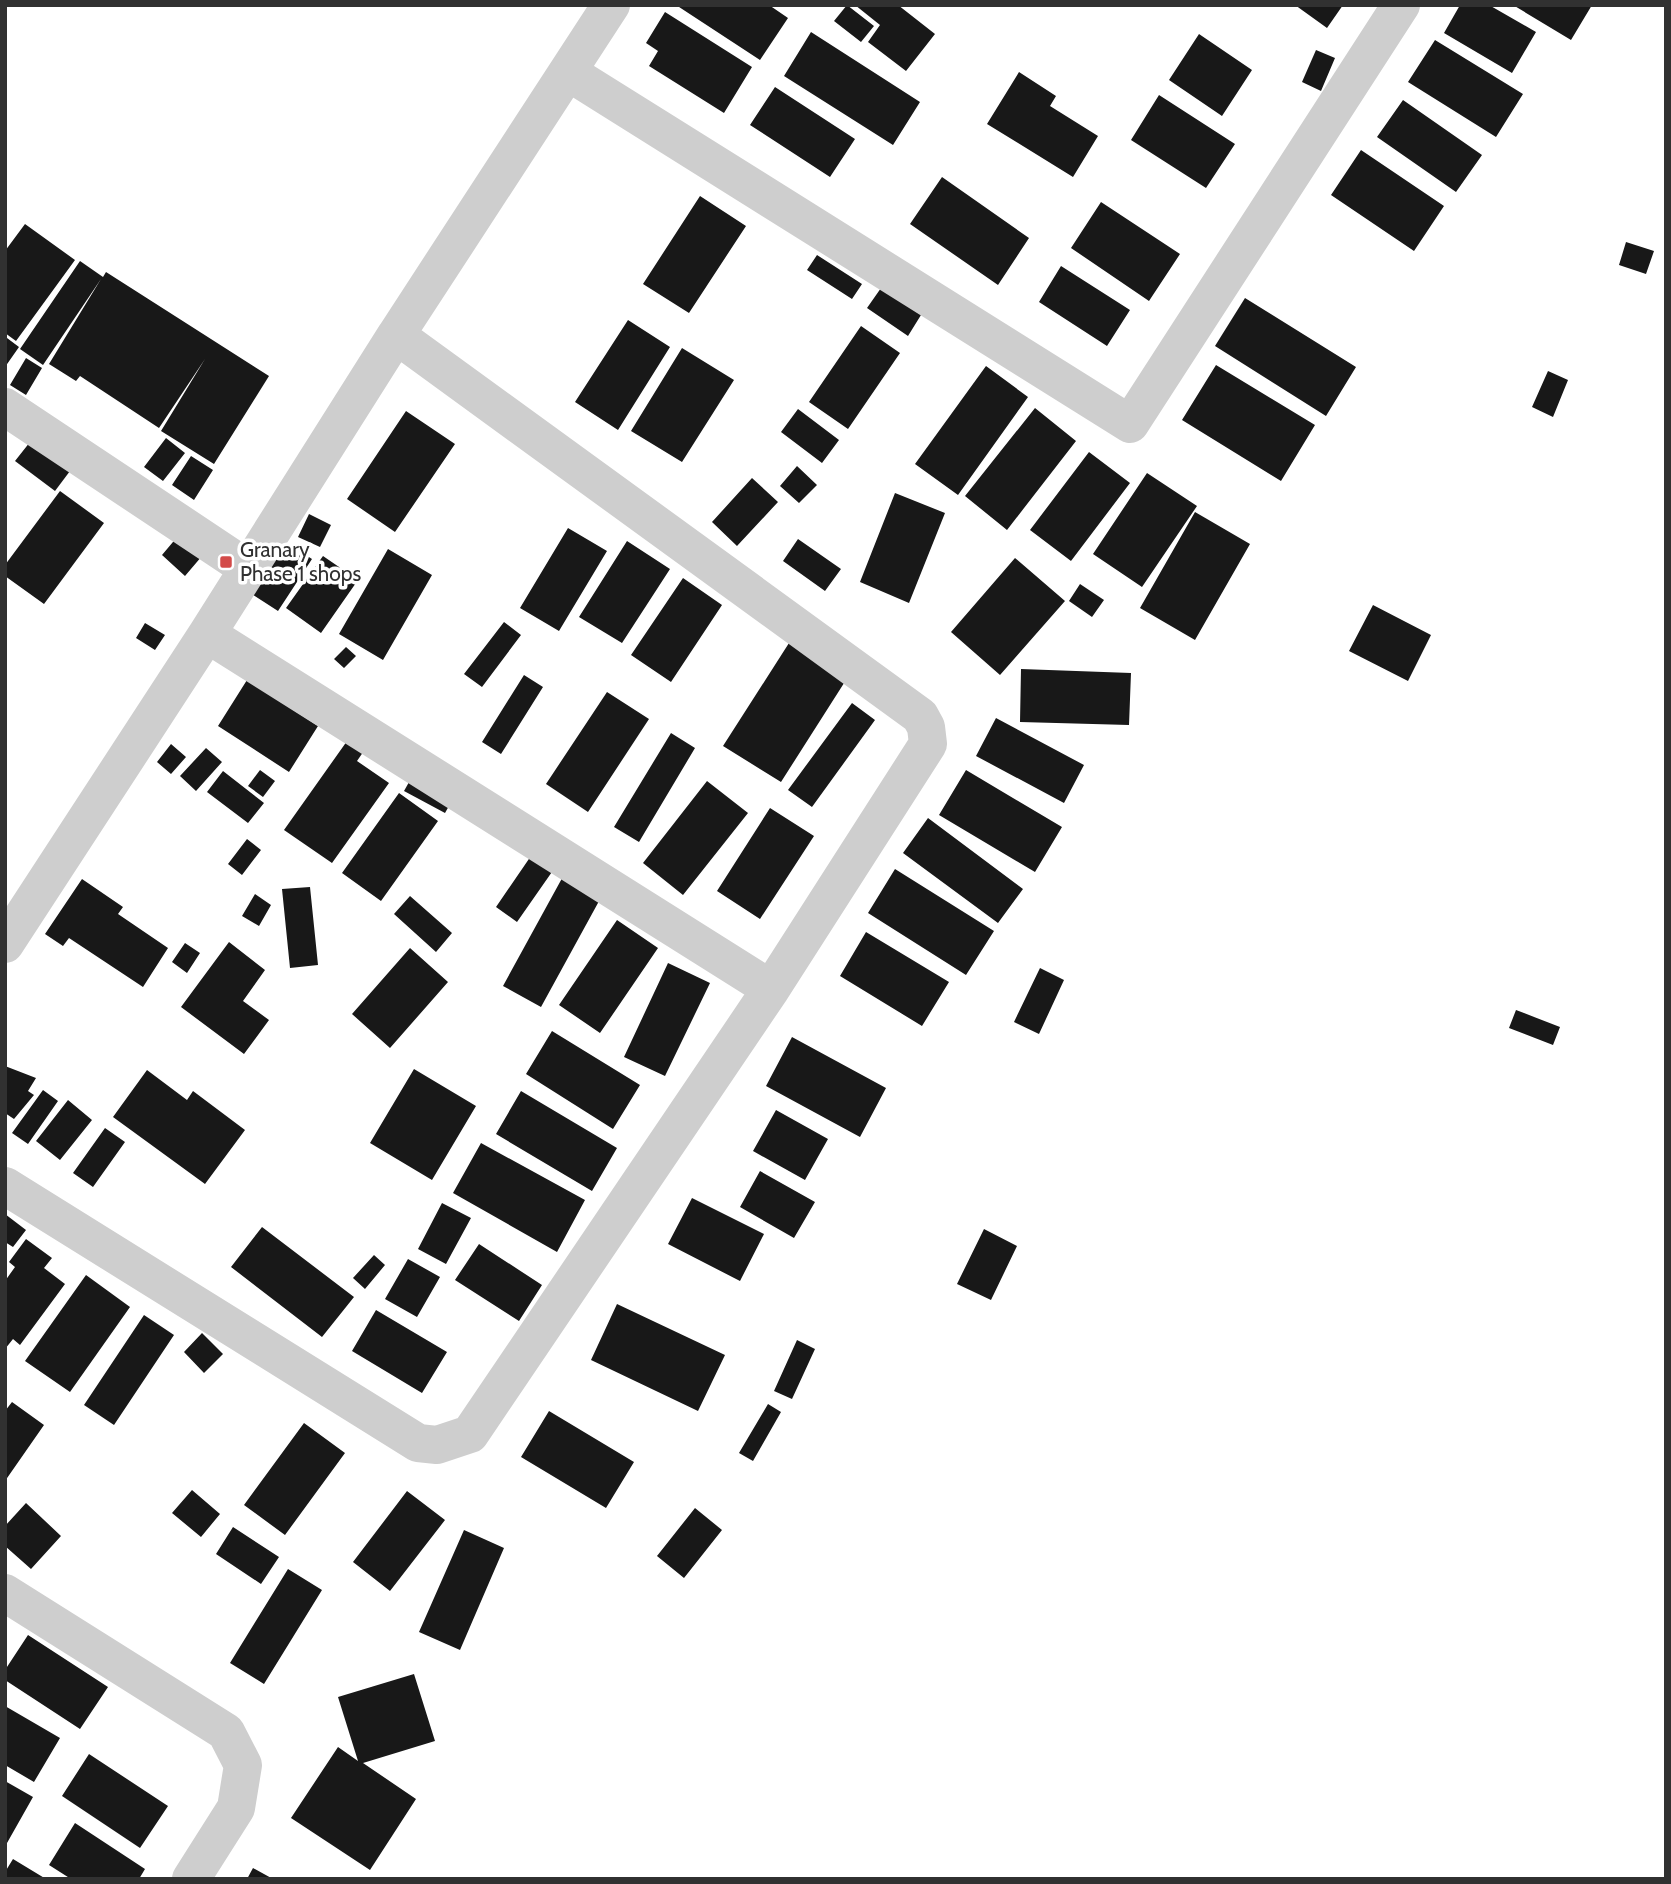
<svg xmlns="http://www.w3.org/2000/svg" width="1671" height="1884" viewBox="0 0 1671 1884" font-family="Cabin,sans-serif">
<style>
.building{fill:#181818}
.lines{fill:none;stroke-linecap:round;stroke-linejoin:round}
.minor{stroke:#cecece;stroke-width:38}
.poi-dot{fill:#d34b49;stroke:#fff;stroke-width:2.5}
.labels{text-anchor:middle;stroke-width:7;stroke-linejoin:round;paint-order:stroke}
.poi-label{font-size:21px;fill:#313131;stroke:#fff;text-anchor:start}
</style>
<rect width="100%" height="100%" fill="#fff"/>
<path class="building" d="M 676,5 L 769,5 L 788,18 L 760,60 Z
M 847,5 L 874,26 L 861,42 L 834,21 Z
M 855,5 L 898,5 L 935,34 L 906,71 L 868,42 L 880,25 Z
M 1295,5 L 1343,5 L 1327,28 Z
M 1460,5 L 1489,5 L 1536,32 L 1512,73 L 1444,33 Z
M 1513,5 L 1592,5 L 1571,40 Z
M 665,12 L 752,67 L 724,113 L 649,66 L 658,51 L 646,43 Z
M 811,32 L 920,102 L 893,145 L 784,76 Z
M 1199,34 L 1252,70 L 1222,116 L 1169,80 Z
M 1435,40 L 1523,94 L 1496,137 L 1408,82 Z
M 1316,50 L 1335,58 L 1321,91 L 1302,82 Z
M 1019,72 L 1056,96 L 1050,106 L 1098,136 L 1073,177 L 987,124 Z
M 775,87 L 855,139 L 830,177 L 750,125 Z
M 1159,95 L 1235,144 L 1206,188 L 1131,140 Z
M 1403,100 L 1482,155 L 1456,192 L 1377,137 Z
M 1361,150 L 1444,206 L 1414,251 L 1331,195 Z
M 942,177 L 1029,238 L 998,285 L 910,224 Z
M 700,196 L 746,226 L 689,313 L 643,284 Z
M 1101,202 L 1180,254 L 1149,301 L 1071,248 Z
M 25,224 L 75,260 L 16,341 L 5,333 L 5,251 Z
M 1626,242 L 1654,251 L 1646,274 L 1619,265 Z
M 817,255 L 862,284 L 852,299 L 807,270 Z
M 80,261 L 103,277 L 106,272 L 269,376 L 214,464 L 161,431 L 205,359 L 159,428 L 80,376 L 76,381 L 49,364 L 101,279 L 43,365 L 20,349 Z
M 1061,266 L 1130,310 L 1107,346 L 1039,302 Z
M 881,288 L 921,315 L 908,336 L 867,308 Z
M 1245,298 L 1356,367 L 1326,416 L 1215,346 Z
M 628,320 L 670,347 L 618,430 L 575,402 Z
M 861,326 L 900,353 L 848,429 L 809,402 Z
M 7,338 L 19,347 L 5,367 L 5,341 Z
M 682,348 L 734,380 L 682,462 L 631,431 Z
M 26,358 L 42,368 L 26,395 L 10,385 Z
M 1216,365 L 1315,425 L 1281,481 L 1182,420 Z
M 986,366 L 1028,397 L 958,495 L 915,464 Z
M 1548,371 L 1568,380 L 1553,417 L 1532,407 Z
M 1035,408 L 1076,441 L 1007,530 L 965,496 Z
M 798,409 L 839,440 L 822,463 L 781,432 Z
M 406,411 L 455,444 L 395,532 L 347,499 Z
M 166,438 L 185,453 L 163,481 L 144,467 Z
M 30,442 L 70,471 L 55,491 L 15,461 Z
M 1089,452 L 1130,483 L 1071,561 L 1030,530 Z
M 191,456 L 213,470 L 194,500 L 172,485 Z
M 797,466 L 817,485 L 799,503 L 780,486 Z
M 1147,473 L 1197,506 L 1142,587 L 1093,554 Z
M 752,478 L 778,502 L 737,546 L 712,522 Z
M 60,491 L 104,523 L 44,604 L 5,576 L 5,565 Z
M 895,493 L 945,513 L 909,603 L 860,582 Z
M 1195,512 L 1250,544 L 1195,640 L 1140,608 Z
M 309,514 L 331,525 L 320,547 L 298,537 Z
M 568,528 L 607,551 L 559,631 L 520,608 Z
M 178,536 L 202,556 L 185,576 L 162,555 Z
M 281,539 L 312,559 L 278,611 L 247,591 Z
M 798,539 L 841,569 L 825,591 L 783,561 Z
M 627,541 L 670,569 L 622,643 L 579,617 Z
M 388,549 L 432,575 L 383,660 L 339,634 Z
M 323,556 L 358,580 L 321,633 L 286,608 Z
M 1015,558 L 1065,601 L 1000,675 L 951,632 Z
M 683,578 L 722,605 L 671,682 L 631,655 Z
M 1080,584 L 1104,600 L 1092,617 L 1069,601 Z
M 1373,605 L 1431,635 L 1408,681 L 1349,651 Z
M 504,622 L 521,635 L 482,687 L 464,674 Z
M 145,623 L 165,635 L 155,650 L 136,638 Z
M 789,643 L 846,680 L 781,782 L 723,746 Z
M 346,647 L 356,656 L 344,668 L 334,659 Z
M 1021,669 L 1131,673 L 1129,725 L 1020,722 Z
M 524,675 L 543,687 L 501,754 L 482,742 Z
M 247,680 L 318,726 L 289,772 L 218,726 Z
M 607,692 L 649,719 L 588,812 L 546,784 Z
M 852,703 L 875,720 L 812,807 L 788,790 Z
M 996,718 L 1084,765 L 1064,803 L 976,756 Z
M 671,733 L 695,748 L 639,842 L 614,827 Z
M 352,734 L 368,745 L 357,761 L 389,783 L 332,863 L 284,830 Z
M 171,744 L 186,757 L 171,774 L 157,762 Z
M 206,748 L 222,762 L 196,791 L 180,776 Z
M 260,770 L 275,781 L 263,797 L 248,786 Z
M 966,770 L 1062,827 L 1035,872 L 939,815 Z
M 223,771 L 264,803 L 248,823 L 207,792 Z
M 413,775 L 454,797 L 445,813 L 404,791 Z
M 707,781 L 748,813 L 683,895 L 643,863 Z
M 399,793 L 438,821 L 381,901 L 342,873 Z
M 770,808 L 814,836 L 760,919 L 717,891 Z
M 928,818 L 1023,889 L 998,923 L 903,853 Z
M 247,839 L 261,850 L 242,875 L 228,864 Z
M 533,853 L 554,869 L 517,922 L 496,907 Z
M 895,869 L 994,931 L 966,975 L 868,913 Z
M 566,871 L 604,892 L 541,1007 L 503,986 Z
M 82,879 L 123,907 L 118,914 L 168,948 L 143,987 L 69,938 L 63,946 L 45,934 Z
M 310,887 L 318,965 L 290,968 L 282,889 Z
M 255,894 L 271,905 L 259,926 L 242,916 Z
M 410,896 L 452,933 L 436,952 L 394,914 Z
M 617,920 L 658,948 L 600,1033 L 559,1005 Z
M 866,932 L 949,982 L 922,1026 L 840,976 Z
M 229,942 L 265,970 L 243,1001 L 269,1020 L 244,1054 L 181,1007 Z
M 185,943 L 200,953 L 187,973 L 172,962 Z
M 410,948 L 448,982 L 390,1048 L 352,1014 Z
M 668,963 L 710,983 L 665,1076 L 624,1057 Z
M 1040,968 L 1064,980 L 1039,1034 L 1014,1022 Z
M 1516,1010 L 1560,1027 L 1553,1045 L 1509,1028 Z
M 552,1031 L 640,1085 L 613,1129 L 526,1074 Z
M 792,1037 L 886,1088 L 860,1137 L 766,1086 Z
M 5,1066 L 36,1078 L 28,1091 L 34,1095 L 14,1119 L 5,1113 Z
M 414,1069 L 476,1106 L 432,1180 L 370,1143 Z
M 147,1070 L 187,1100 L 193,1091 L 245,1130 L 205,1184 L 113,1117 Z
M 43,1090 L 58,1101 L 28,1144 L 12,1133 Z
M 521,1091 L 617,1148 L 592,1191 L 496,1134 Z
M 68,1100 L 92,1120 L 60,1160 L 36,1141 Z
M 776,1110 L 828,1139 L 805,1180 L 753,1151 Z
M 105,1128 L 125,1142 L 93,1187 L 73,1173 Z
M 481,1143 L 585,1200 L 557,1252 L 453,1193 Z
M 760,1171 L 815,1202 L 794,1238 L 740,1207 Z
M 692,1198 L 764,1234 L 740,1281 L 668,1244 Z
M 442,1203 L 471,1218 L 446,1264 L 418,1249 Z
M 5,1214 L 26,1230 L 13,1247 L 5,1242 Z
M 262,1227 L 354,1297 L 322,1337 L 231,1267 Z
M 984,1229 L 1017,1246 L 991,1300 L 957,1284 Z
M 26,1239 L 52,1258 L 44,1268 L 65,1284 L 20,1345 L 13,1339 L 5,1349 L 5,1281 L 15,1267 L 9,1262 Z
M 479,1244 L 542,1285 L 519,1321 L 455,1280 Z
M 374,1255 L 385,1265 L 365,1289 L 353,1278 Z
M 408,1259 L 440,1277 L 417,1317 L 385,1299 Z
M 86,1275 L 130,1307 L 70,1392 L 25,1361 Z
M 617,1304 L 725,1355 L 698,1411 L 591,1360 Z
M 376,1310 L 447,1352 L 422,1393 L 352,1351 Z
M 144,1315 L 174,1335 L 114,1425 L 84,1405 Z
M 202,1333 L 223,1354 L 204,1373 L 184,1352 Z
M 797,1340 L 815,1349 L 792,1399 L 774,1391 Z
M 12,1402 L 44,1425 L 5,1481 L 5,1411 Z
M 768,1404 L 781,1412 L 753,1461 L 739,1453 Z
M 549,1411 L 634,1462 L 606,1508 L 521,1457 Z
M 304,1423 L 345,1453 L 285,1535 L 244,1505 Z
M 192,1490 L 220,1514 L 201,1537 L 172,1513 Z
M 407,1491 L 445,1520 L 390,1591 L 353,1562 Z
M 26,1503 L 61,1536 L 31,1569 L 5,1546 L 5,1526 Z
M 695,1508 L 722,1530 L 684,1578 L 657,1556 Z
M 233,1527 L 279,1557 L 261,1584 L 216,1554 Z
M 464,1530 L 504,1548 L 460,1650 L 419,1632 Z
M 288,1569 L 322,1590 L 264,1684 L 230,1663 Z
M 28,1635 L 108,1687 L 80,1729 L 5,1680 L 5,1670 Z
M 414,1674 L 435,1741 L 363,1763 L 416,1799 L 370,1870 L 291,1818 L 338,1747 L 358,1761 L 338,1697 Z
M 5,1706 L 60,1738 L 34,1782 L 5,1765 Z
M 89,1754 L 168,1806 L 140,1848 L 62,1796 Z
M 5,1781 L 33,1797 L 7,1843 L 5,1842 Z
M 75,1823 L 145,1869 L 139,1879 L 71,1879 L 49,1865 Z
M 13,1859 L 46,1879 L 5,1879 L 5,1872 Z
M 253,1868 L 273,1879 L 247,1879 Z"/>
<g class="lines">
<path class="minor" d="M 568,72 L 1130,424 L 1401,5
M 396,335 L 611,5
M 5,407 L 247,568
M 207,634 L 771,989
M 5,944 L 207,634 L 396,335 L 920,716 L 926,727 L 928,744 L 771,989 L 470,1434 L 437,1445 L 418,1443 L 5,1186
M 5,1593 L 226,1732 L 243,1765 L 236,1808 L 191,1879"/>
</g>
<rect class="poi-dot" x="219" y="555" width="14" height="14" rx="3.5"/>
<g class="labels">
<g class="poi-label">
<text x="240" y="557">Granary<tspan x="240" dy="24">Phase 1 shops</tspan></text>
</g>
</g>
<rect width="1671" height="1884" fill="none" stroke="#313131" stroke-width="14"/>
</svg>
